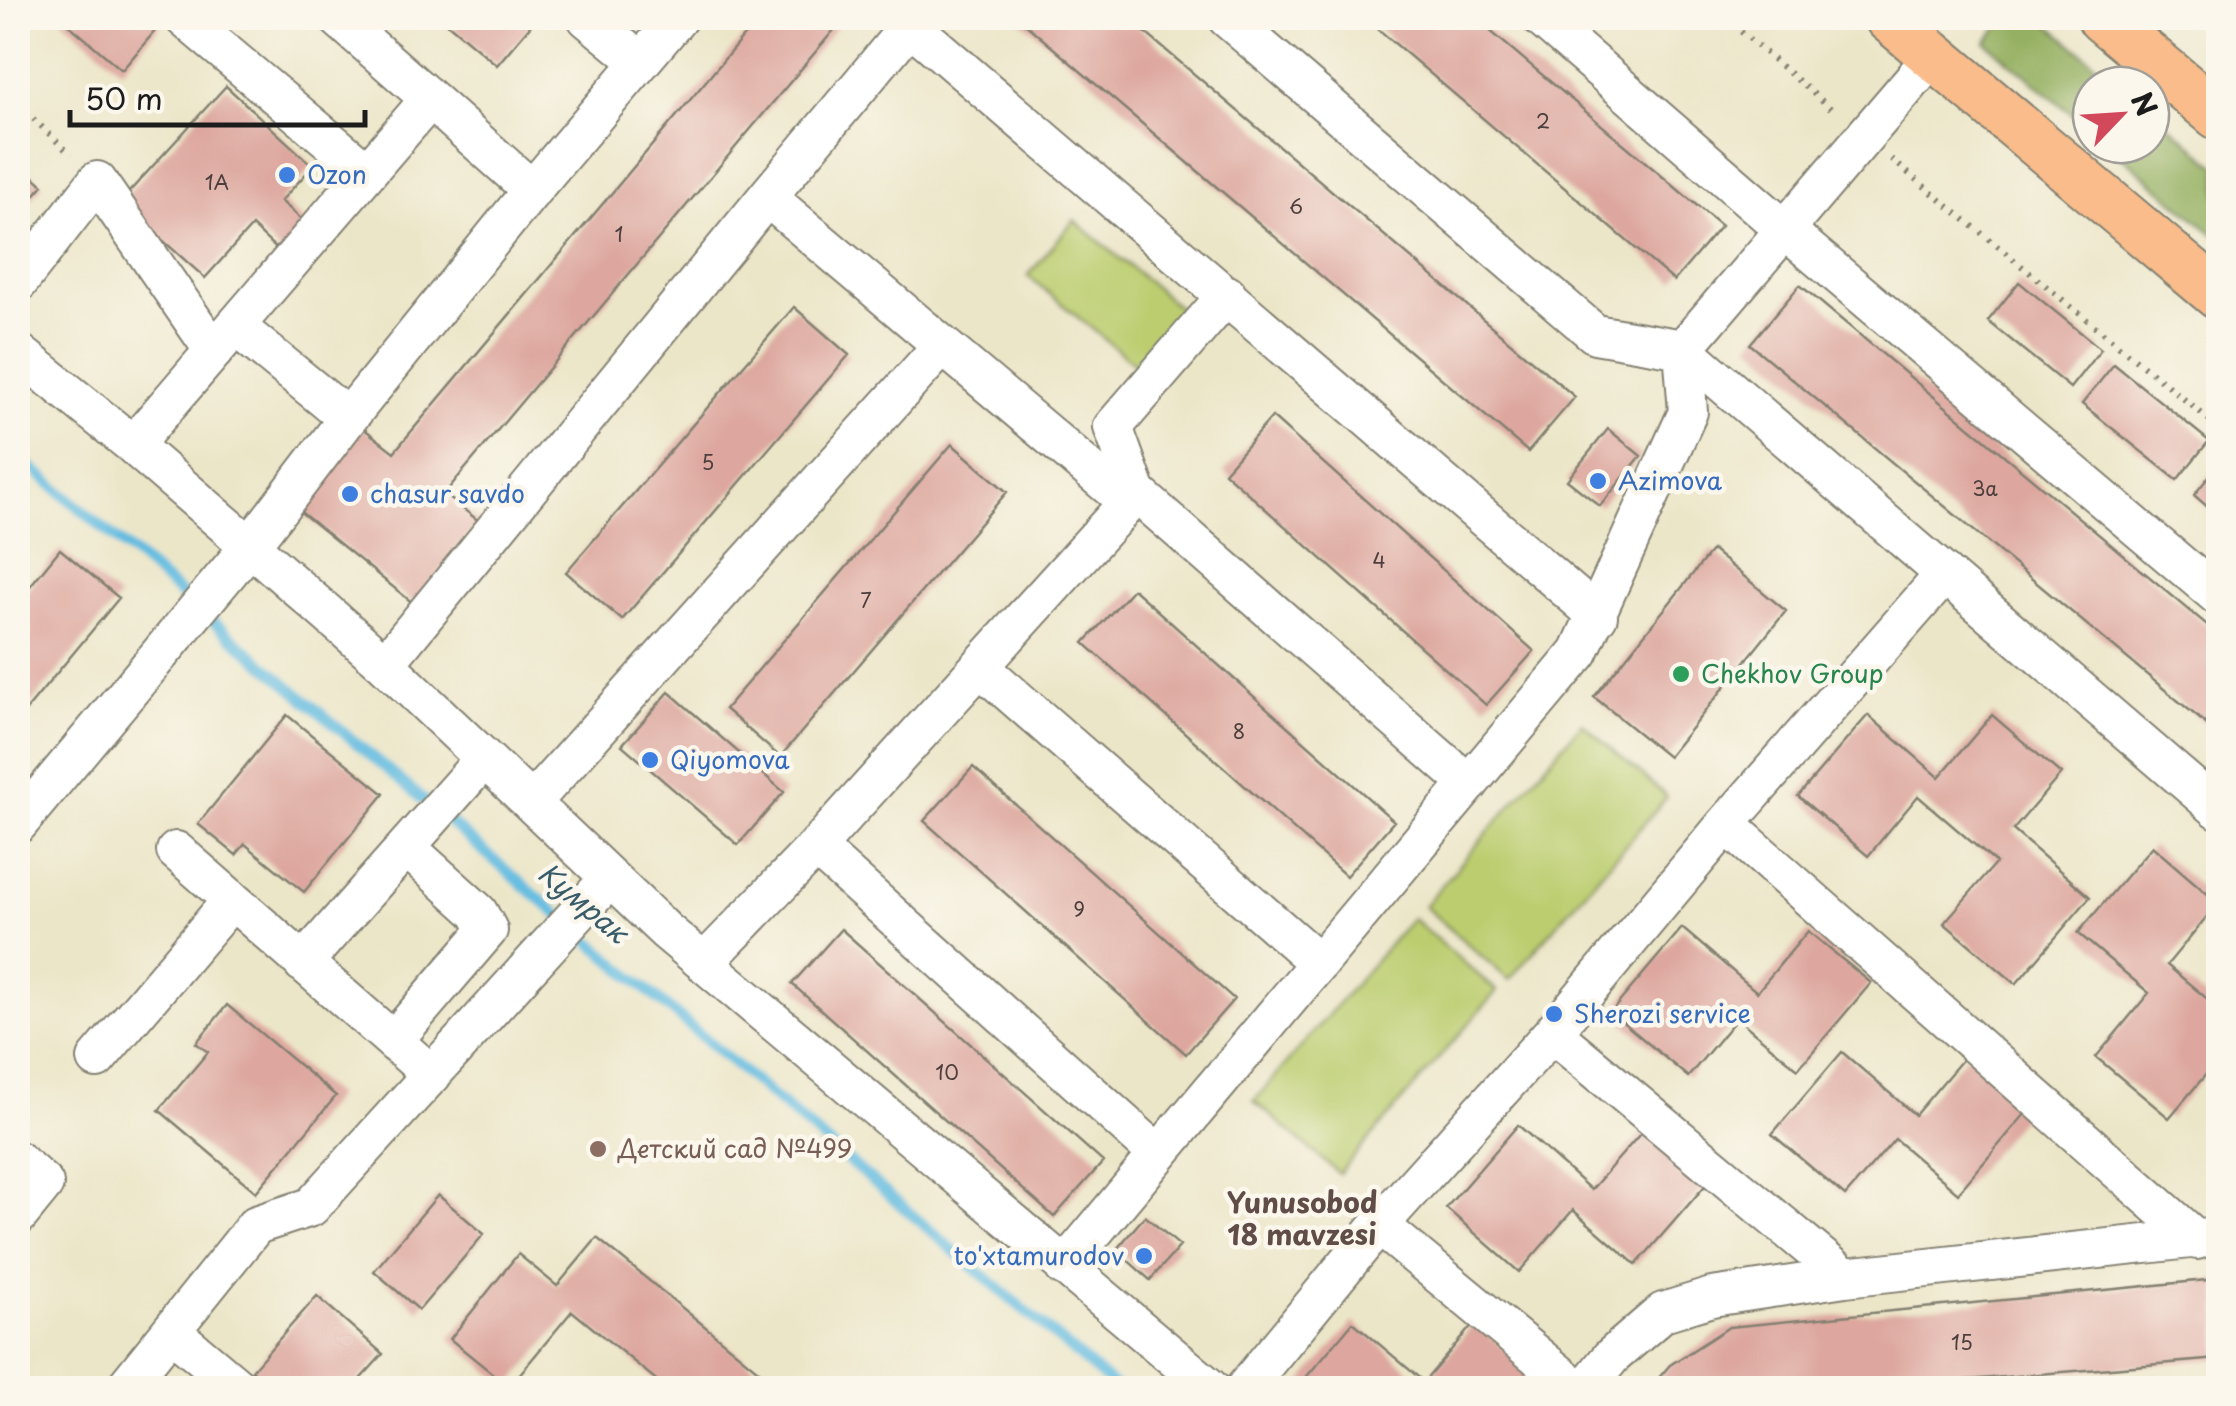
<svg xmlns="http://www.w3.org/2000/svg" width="2236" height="1406" viewBox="0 0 2236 1406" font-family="'Playpen Sans',sans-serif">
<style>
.green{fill:#bccd70;stroke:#6c7446;stroke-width:2.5}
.forest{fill:#95b062;stroke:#58663f;stroke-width:2.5}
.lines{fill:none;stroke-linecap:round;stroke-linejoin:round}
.stream{stroke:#63bce0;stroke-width:11}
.building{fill:#dda79f}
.minor-casing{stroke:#848172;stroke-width:42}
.major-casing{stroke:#848172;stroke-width:52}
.path{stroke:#848172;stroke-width:6;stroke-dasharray:2.5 8;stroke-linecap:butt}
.minor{stroke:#fff;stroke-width:38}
.major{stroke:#f9bc8a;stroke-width:48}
.shop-dot{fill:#3f7fe0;stroke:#fbf7ec;stroke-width:4}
.leisure-dot{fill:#2e9e5b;stroke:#fbf7ec;stroke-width:4}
.education-dot{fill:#8d6e63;stroke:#fbf7ec;stroke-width:4}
.labels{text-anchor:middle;stroke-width:9;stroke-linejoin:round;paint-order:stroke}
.number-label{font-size:20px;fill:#4c3f3d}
.shop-label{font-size:25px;fill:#366cbe;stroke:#fbf7ec;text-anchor:start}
.leisure-label{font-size:25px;fill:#27864d;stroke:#fbf7ec;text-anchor:start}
.education-label{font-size:25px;fill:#785e54;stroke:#fbf7ec;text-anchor:start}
.water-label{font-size:28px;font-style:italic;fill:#385c6a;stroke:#fbf7ec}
.neighbourhood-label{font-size:28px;font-weight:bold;fill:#604d4a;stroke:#fbf7ec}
</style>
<rect width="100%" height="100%" fill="#fbf7ec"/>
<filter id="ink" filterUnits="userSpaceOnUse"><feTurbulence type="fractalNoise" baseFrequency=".01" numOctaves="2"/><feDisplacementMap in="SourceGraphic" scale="20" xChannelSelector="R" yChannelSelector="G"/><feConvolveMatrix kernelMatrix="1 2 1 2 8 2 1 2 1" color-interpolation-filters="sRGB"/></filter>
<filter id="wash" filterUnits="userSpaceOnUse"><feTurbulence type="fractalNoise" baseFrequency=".0048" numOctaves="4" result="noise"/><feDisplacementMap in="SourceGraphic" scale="40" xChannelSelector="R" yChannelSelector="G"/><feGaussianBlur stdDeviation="2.25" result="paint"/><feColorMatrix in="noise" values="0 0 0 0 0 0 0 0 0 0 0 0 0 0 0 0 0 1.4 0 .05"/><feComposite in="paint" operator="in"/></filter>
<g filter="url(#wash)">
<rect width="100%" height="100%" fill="#ece6c9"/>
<path class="green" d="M 1074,220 L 1182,310 L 1136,365 L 1028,276 Z
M 1582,723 L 1667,797 L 1509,980 L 1424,906 Z
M 1412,918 L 1497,991 L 1339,1174 L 1254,1101 Z"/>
<path class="forest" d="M 2006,18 L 2041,18 L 2121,85 L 2091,85 L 2091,130 L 1986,42 Z
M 2151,110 L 2218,167 L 2218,238 L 2108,145 L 2151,145 Z"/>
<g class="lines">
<path class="stream" d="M 18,456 L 1116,1388"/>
</g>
<g id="blocks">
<path class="building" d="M 61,18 L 166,18 L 122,70 Z
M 441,18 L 537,18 L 497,65 Z
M 759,18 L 844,18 L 444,494 L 480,522 L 414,604 L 297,509 L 363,428 L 394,452 Z
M 1018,18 L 1128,18 L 1575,397 L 1528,452 Z
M 1365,18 L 1475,18 L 1721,226 L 1674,281 Z
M 226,86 L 313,166 L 281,201 L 309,226 L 283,255 L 252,226 L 205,278 L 120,202 Z
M 18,163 L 43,185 L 18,214 Z
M 2019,282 L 2101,349 L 2070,388 L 1988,321 Z
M 1800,285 L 2218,634 L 2218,734 L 1750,344 Z
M 794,307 L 849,355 L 622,620 L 566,572 Z
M 2114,364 L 2209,441 L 2177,480 L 2082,404 Z
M 1272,417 L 1534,651 L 1486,705 L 1224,472 Z
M 1608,429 L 1641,456 L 1600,506 L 1567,480 Z
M 952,444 L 1007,492 L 780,757 L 725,709 Z
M 2218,465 L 2218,516 L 2194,495 Z
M 60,549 L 119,598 L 18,720 L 18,601 Z
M 1712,550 L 1786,611 L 1668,757 L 1594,697 Z
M 1133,589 L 1394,821 L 1346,876 L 1084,643 Z
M 669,692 L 784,792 L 738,845 L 622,745 Z
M 287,715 L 384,794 L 304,892 L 245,844 L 236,855 L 198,824 Z
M 1868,715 L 1939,777 L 1992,715 L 2061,774 L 2013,830 L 2090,897 L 2016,984 L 1944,923 L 1996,863 L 1918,796 L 1868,856 L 1798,796 Z
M 973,767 L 1234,999 L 1186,1054 L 924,821 Z
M 2152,846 L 2218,903 L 2167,965 L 2218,1008 L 2218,1060 L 2169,1118 L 2096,1057 L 2149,993 L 2078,933 Z
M 1682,928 L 1757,992 L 1808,931 L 1871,983 L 1798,1069 L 1737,1018 L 1688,1077 L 1611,1012 Z
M 841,929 L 1103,1162 L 1054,1217 L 792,984 Z
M 227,1005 L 336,1096 L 256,1192 L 159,1110 L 208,1052 L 196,1043 Z
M 1842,1052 L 1915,1115 L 1968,1053 L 2031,1107 L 1958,1193 L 1895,1139 L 1845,1196 L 1772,1134 Z
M 1518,1125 L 1591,1190 L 1647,1126 L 1709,1181 L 1636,1265 L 1573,1210 L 1519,1272 L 1446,1208 Z
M 438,1195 L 484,1234 L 419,1310 L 374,1271 Z
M 1145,1216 L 1180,1246 L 1150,1280 L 1116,1250 Z
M 597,1238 L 780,1388 L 666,1388 L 572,1311 L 509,1387 L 450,1339 L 518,1254 L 557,1286 Z
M 2218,1279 L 2218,1359 L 1871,1388 L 1650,1388 L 1670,1365 L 1729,1327 Z
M 317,1296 L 383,1354 L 352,1388 L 273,1388 L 252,1370 Z
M 1353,1322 L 1424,1382 L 1474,1323 L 1543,1381 L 1536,1388 L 1297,1388 Z"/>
</g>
</g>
<g filter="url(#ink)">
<use href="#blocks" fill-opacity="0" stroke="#848172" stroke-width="2.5"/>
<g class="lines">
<g class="minor-casing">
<path id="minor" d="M 184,18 L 367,172
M 338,18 L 430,99
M 587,18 L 639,61
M 1227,18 L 1595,334 L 1683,349 L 2218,809
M 1541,18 L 1784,229 L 2218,596
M 910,25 L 1598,616
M 767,197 L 916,18
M 18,283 L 97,181 L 214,351
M 235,326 L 348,418 L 250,546 L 133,445 L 430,99 L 532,190
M 18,352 L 133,445
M 348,418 L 532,190 L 678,18
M 1137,493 L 1469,784
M 385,664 L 767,197 L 1129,503
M 980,667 L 1319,963
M 531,803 L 942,346
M 18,824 L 250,546 L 385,664 L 666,931 L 1210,1388
M 1726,824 L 2197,1240
M 816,847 L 1158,1154
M 176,851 L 432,1075
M 303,963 L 484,759
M 704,963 L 816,847 L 1137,493 L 1113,427 L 1227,295
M 1552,1033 L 1845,1277
M 393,1041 L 488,930 L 478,912 L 406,847
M 97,1059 L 232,900
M 18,1161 L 44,1184 L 18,1216
M 1379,1225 L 1576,1388
M 1064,1267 L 1579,652 L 1688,412 L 1683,349 L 1934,55
M 171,1331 L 239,1388
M 125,1388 L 256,1225 L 311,1207 L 610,878
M 1245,1388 L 1379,1225 L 1552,1033 L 1726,824 L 1945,574
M 1586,1388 L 1611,1357 L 1663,1312 L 1712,1297 L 1845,1277 L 2218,1236"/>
</g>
<g class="major-casing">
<path id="major" d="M 1889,18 L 2218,295
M 2102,18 L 2218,115"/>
</g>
<path class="path" d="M 1725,18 L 1835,112
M 18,104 L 71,155
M 1891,159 L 2218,427"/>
<use href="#minor" class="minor"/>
<use href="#major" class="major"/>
</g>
</g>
<g class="shop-dot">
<circle cx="287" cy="175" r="10"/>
<circle cx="1598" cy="481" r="10"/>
<circle cx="350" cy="494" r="10"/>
<circle cx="650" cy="760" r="10"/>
<circle cx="1554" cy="1014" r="10"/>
<circle cx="1144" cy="1256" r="10"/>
</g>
<circle class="leisure-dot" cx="1681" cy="674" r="10"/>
<circle class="education-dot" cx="598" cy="1149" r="10"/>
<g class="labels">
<g class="number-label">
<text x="1543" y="129">2</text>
<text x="217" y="190">1А</text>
<text x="1296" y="214">6</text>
<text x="619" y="242">1</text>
<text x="708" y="470">5</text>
<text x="1985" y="496">3а</text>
<text x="1379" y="568">4</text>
<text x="866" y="608">7</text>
<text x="1239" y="739">8</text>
<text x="1079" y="917">9</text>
<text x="947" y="1080">10</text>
<text x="1962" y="1350">15</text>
</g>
<g class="shop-label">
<text x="307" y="184">Ozon</text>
<text x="1618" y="490">Azimova</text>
<text x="370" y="503">chasur savdo</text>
<text x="670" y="769">Qiyomova</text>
<text x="1574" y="1023">Sherozi service</text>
<text x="1124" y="1265" text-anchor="end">to'xtamurodov</text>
</g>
<g class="leisure-label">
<text x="1701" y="683">Chekhov Group</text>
</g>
<g class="education-label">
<text x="618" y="1158">Детский сад №499</text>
</g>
<g class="water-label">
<text transform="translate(583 903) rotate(40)" y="10">Кумрак</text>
</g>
<g class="neighbourhood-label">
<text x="1302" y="1213">Yunusobod<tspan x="1302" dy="32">18 mavzesi</tspan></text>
</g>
</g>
<rect width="2236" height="1406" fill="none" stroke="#fbf7ec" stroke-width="60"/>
<g transform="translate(2121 115) rotate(65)"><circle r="48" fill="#fbf7ec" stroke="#a29f99" stroke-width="2.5"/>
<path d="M0-8L18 38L0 25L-18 38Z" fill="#d1495b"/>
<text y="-15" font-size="28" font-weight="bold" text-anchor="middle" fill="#1c1c1c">N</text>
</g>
<path d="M70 110v15h295v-15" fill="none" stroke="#1c1c1c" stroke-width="5"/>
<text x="85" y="110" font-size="30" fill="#1c1c1c" stroke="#fbf7ec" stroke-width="8" paint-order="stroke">50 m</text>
</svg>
